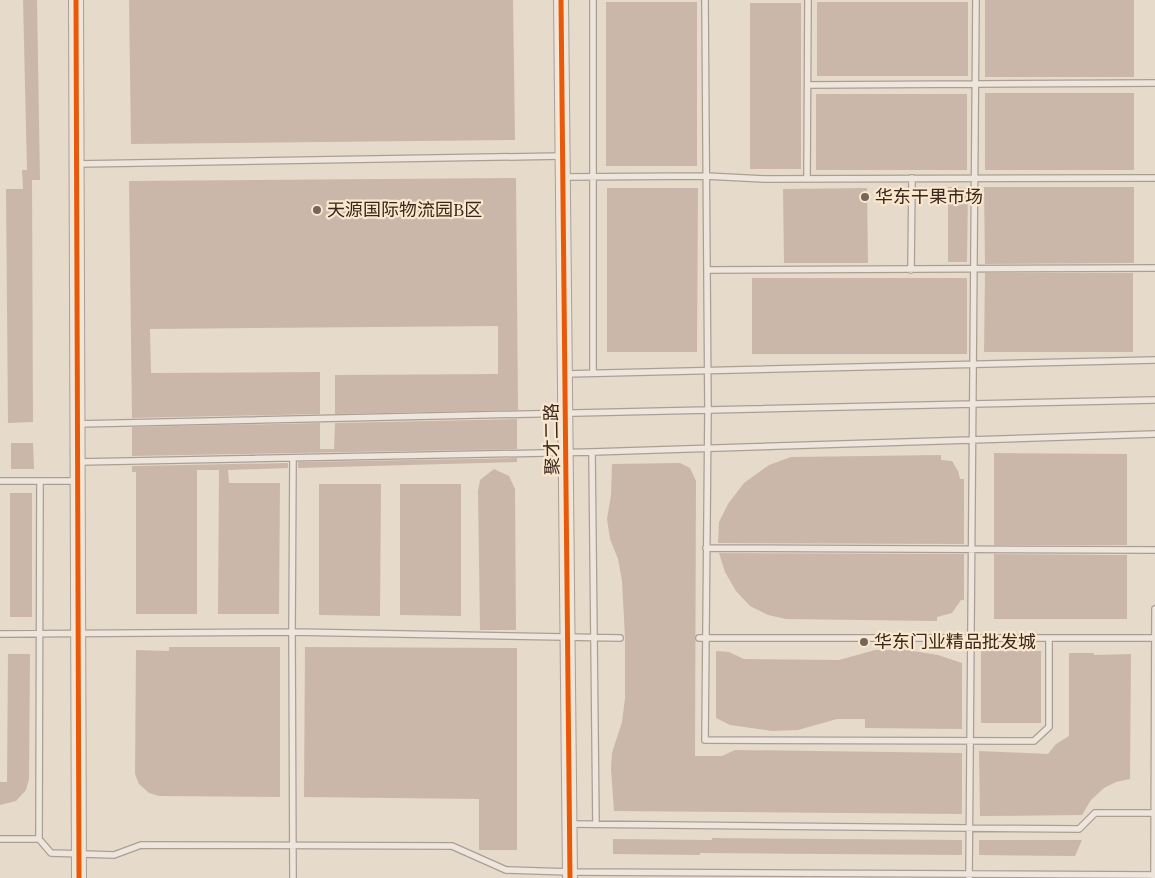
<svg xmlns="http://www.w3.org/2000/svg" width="1155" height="878" viewBox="0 0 1155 878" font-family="Lora,'Noto Sans SC',serif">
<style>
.building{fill:#cab7aa}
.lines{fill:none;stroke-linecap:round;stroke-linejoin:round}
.service-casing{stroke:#ab9f94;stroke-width:8}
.tertiary-casing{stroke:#ab9f94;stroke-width:16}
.service{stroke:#eee6dc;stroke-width:5.5}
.tertiary{stroke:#eee6dc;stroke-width:14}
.cycleway-casing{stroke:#f9e7ce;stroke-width:8}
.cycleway{stroke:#e8590c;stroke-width:5}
.poi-dot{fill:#766558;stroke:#f9e7ce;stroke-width:2}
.labels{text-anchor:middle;stroke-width:4.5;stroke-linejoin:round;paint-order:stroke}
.poi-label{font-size:18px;fill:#3a261b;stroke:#f9e7ce;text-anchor:start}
.street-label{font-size:18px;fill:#3a261b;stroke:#f9e7ce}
</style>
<rect width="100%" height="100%" fill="#e6daca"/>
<path class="building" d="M 23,0 L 37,0 L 40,180 L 32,180 L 33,422 L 8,423 L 6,189 L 23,189 L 22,170 L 27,170 Z
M 129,0 L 513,0 L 515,140 L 131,144 Z
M 985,0 L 1134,0 L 1134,77 L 985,77 Z
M 606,2 L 697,2 L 697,166 L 606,166 Z
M 817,2 L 968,2 L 968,76 L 817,76 Z
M 750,3 L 801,3 L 801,169 L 750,169 Z
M 985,93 L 1134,93 L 1134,170 L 985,170 Z
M 816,94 L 967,94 L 967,170 L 816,170 Z
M 516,178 L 518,410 L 335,414 L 335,375 L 498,374 L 498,326 L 150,329 L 151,373 L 320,372 L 320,414 L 132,418 L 129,181 Z
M 948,187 L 968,188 L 967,262 L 948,262 Z
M 984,187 L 1134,187 L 1134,263 L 985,264 Z
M 607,188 L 698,188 L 697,352 L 607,352 Z
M 867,188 L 868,263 L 784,263 L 783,189 Z
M 985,273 L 1133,273 L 1133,352 L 984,352 Z
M 752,278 L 967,278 L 967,354 L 752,354 Z
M 517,419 L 517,449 L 132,456 L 132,427 L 320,423 L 320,449 L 334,449 L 335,423 Z
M 11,443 L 33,443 L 34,469 L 11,469 Z
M 994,453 L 1127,454 L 1127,545 L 994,545 Z
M 941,455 L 941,460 L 952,461 L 958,471 L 960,479 L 964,479 L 964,544 L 718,543 L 719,522 L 728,504 L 744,483 L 769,465 L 791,457 Z
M 517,458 L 517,462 L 298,468 L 298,462 Z
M 288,463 L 288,468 L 228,470 L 229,483 L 280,483 L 279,614 L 218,614 L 219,470 L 197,470 L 197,614 L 136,614 L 136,472 L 132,472 L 132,466 Z
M 680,463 L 690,468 L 696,481 L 695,756 L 722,756 L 735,750 L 962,753 L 962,814 L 614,811 L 611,769 L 612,753 L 622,722 L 625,698 L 625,638 L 622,581 L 618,559 L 610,539 L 607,519 L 611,495 L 612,464 Z
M 494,469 L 509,476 L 515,489 L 516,630 L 480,630 L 478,491 L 480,480 Z
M 319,484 L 381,484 L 380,616 L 319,615 Z
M 400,484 L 461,484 L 461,616 L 400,615 Z
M 10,493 L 32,493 L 32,617 L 10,617 Z
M 719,553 L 964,554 L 964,600 L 961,600 L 952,613 L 937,617 L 937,621 L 786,619 L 768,615 L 750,606 L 736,591 L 725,572 Z
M 994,554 L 1127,555 L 1127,619 L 994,619 Z
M 169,647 L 280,647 L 280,797 L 159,796 L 149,793 L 139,784 L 135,774 L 136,650 L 169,651 Z
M 305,647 L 517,648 L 517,850 L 479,850 L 479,799 L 304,797 Z
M 875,650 L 907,650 L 938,655 L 962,663 L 962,729 L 865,728 L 865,719 L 837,719 L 798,730 L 772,731 L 730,725 L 716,718 L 716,651 L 729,652 L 744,659 L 839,660 Z
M 981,651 L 1041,651 L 1041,723 L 981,723 Z
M 1069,653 L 1094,653 L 1094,655 L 1131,654 L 1130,779 L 1116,782 L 1104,788 L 1091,800 L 1082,815 L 980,816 L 979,751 L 1048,754 L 1056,744 L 1069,736 Z
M 8,654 L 30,654 L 29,779 L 26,790 L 16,801 L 0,805 L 0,782 L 7,782 Z
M 712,838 L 962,840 L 962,855 L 700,853 L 700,855 L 613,854 L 613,839 L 712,840 Z
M 979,840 L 1082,840 L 1075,856 L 979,855 Z"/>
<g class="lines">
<g class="service-casing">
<path id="service" d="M 705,0 L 708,410 L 705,740 L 1034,741 L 1049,727 L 1049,638
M 808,85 L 1155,83
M 77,164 L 562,156
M 563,177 L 706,176 L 765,179 L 1155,178
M 807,179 L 808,0
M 707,270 L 1155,268
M 911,270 L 912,178
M 593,373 L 593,0
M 565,374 L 1155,360
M 77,424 L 1155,400
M 592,452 L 596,825
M 78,462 L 592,452 L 1155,434
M 0,481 L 78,481
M 706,548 L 1155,550
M 0,634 L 292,632 L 620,638
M 699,638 L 1155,638
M 569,824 L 1079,829 L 1095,813 L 1155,813
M 0,839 L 39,839 L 40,481
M 39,839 L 51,853 L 114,855 L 141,845 L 452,846 L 506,870 L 570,872 L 1155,875
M 293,878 L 292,632 L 293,458
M 969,878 L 976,0
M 1154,878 L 1155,609"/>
</g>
<g class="tertiary-casing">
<path id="tertiary" d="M 76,0 L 79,878
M 561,0 L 570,878"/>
</g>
<use href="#service" class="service"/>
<use href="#tertiary" class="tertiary"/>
<g class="cycleway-casing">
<path id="cycleway" d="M 76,0 L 79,878
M 561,0 L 570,878"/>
</g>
<use href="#cycleway" class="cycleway"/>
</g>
<g class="poi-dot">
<circle cx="865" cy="197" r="5"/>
<circle cx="317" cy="210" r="5"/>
<circle cx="864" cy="642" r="5"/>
</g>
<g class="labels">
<g class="poi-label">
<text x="875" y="203">华东干果市场</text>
<text x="327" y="216">天源国际物流园B区</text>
<text x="874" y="648">华东门业精品批发城</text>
</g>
<g class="street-label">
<text transform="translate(552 439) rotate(-91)" y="6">聚才二路</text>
</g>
</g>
</svg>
